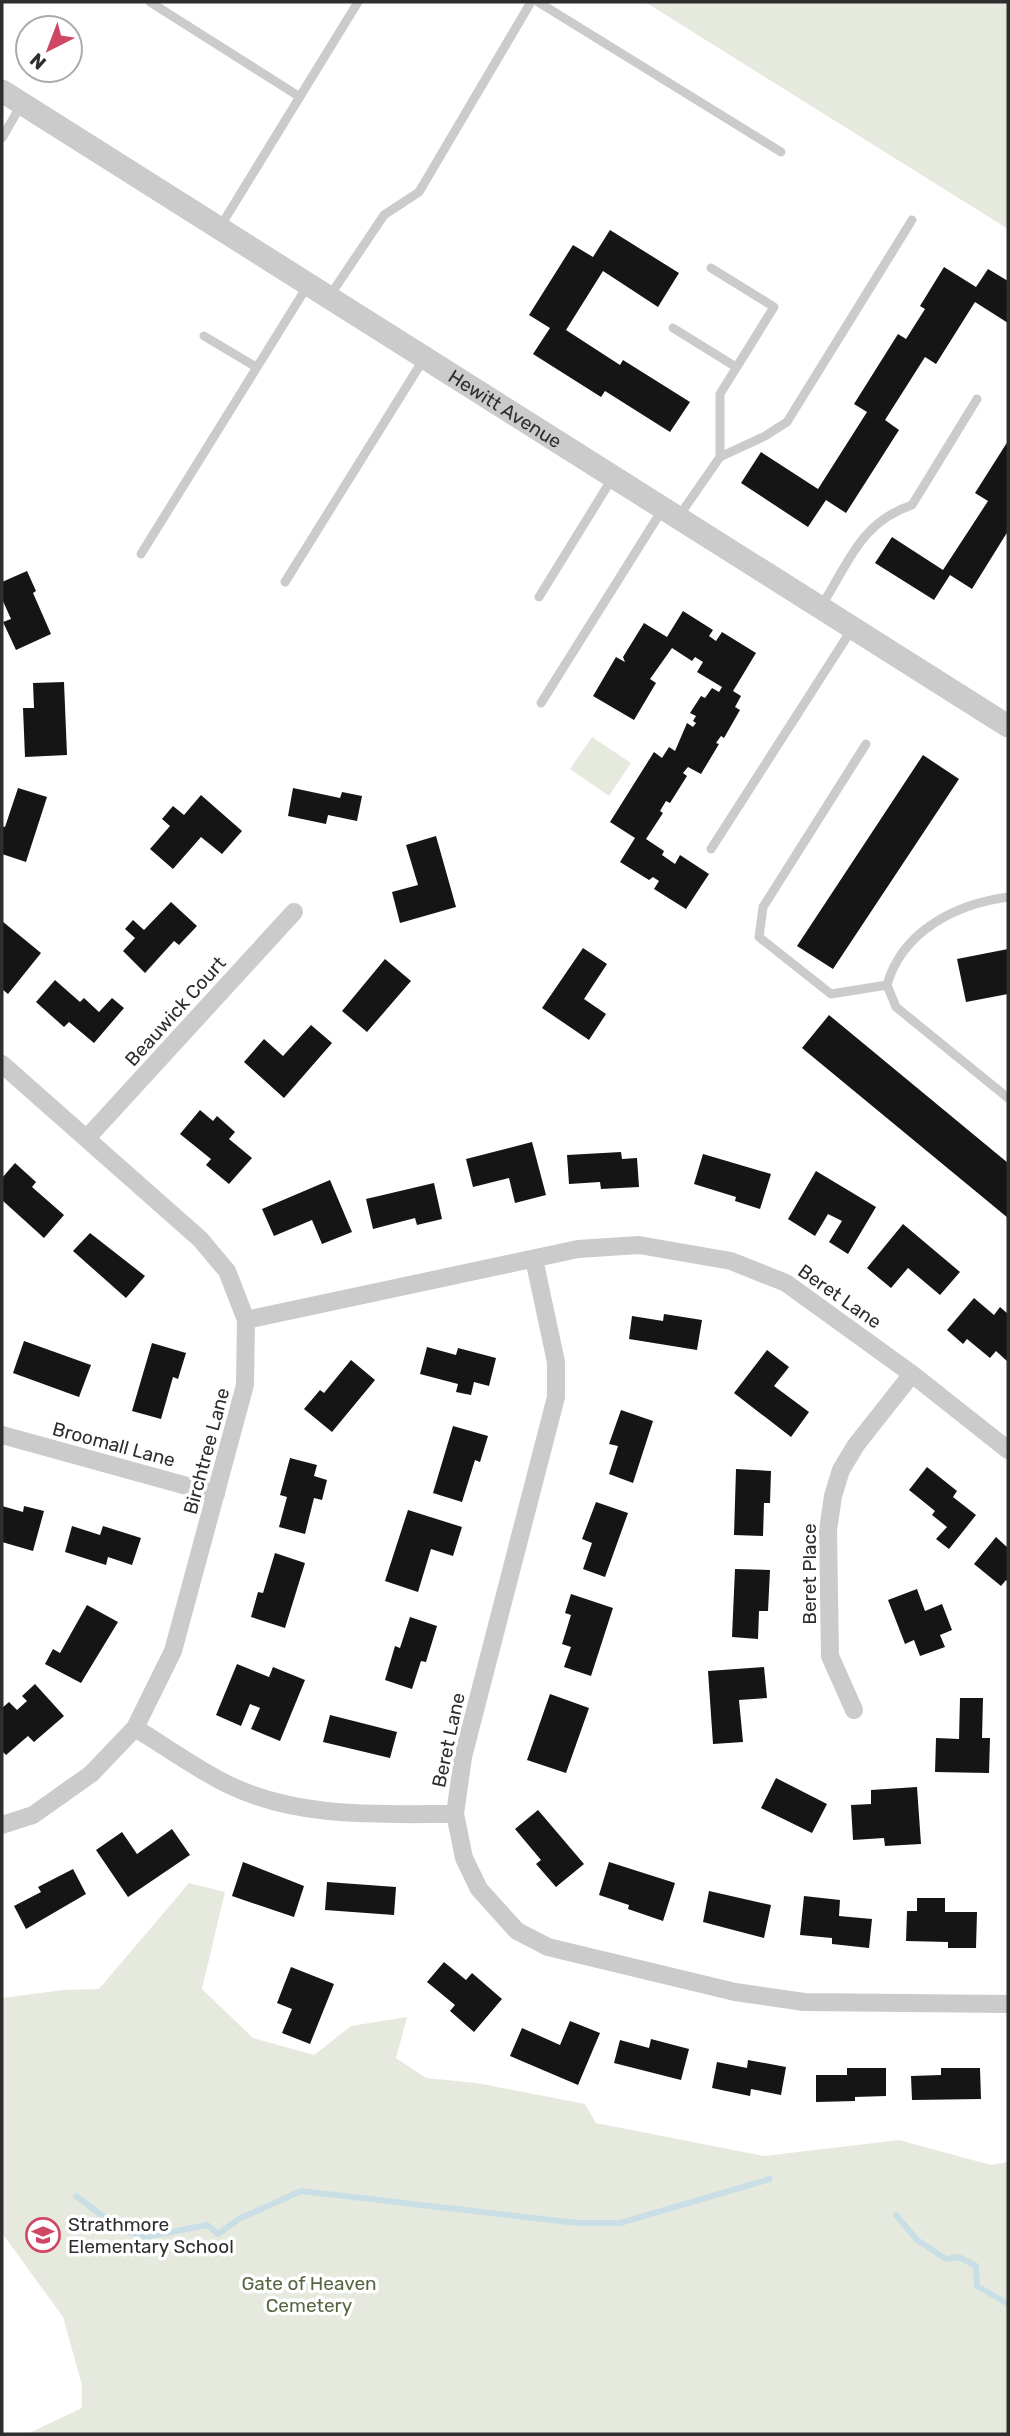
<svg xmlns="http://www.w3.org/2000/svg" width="1010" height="2436" viewBox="0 0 1010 2436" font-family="Rubik,sans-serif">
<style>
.green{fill:#e6eade}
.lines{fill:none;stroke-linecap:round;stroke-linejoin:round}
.stream{stroke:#cadfe5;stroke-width:6}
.building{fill:#151515}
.service{stroke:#cbcbcb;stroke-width:9}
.minor{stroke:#cbcbcb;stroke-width:18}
.tertiary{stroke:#cbcbcb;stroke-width:23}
.labels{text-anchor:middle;stroke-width:7;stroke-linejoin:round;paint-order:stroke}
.street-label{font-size:19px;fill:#2e2e2e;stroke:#fff}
.poi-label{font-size:19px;fill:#2e2e2e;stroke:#fff;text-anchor:start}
.park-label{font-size:19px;fill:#576541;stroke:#fff}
</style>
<rect width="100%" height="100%" fill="#fff"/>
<path class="green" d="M 645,2 L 1008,2 L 1008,229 Z
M 592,737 L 631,763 L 609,796 L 570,769 Z
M 189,1883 L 225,1892 L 202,1989 L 253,2038 L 314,2055 L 351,2026 L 407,2017 L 396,2058 L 426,2078 L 477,2083 L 585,2104 L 596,2123 L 764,2156 L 899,2140 L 991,2165 L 1008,2162 L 1008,2434 L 27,2434 L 82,2408 L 82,2385 L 63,2317 L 2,2233 L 2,1998 L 63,1990 L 99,1989 Z"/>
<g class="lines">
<path class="stream" d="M 76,2196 L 120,2229 L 145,2237 L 207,2225 L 218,2234 L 239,2219 L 301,2191 L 577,2223 L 620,2223 L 770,2179
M 896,2215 L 917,2240 L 946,2259 L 959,2257 L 976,2266 L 977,2286 L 1008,2304"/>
</g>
<path class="building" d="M 610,230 L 679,273 L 658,307 L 603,271 L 566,330 L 620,365 L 623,360 L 690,402 L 670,432 L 605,391 L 601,397 L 533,354 L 550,328 L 529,315 L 573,245 L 593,257 Z
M 944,267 L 976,287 L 988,269 L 1008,281 L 1008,323 L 975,302 L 936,364 L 925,357 L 885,420 L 899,430 L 846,513 L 826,500 L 808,527 L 741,483 L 761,452 L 818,489 L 867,412 L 854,404 L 898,334 L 906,339 L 925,309 L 920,306 Z
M 1008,441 L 1008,531 L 972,589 L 950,575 L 934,600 L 875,563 L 892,537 L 943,570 L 988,501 L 975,493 Z
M 27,571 L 36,591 L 33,593 L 51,634 L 16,650 L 3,622 L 11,619 L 2,599 L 2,582 Z
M 683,611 L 713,630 L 709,636 L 716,641 L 722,632 L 756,653 L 733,691 L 741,696 L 735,707 L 740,710 L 724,738 L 721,736 L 716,743 L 719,744 L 701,774 L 688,767 L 683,773 L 687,776 L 670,803 L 666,801 L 660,811 L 663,813 L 646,839 L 664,851 L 662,855 L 675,864 L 680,855 L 709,874 L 686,909 L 654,889 L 659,881 L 653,877 L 649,880 L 620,862 L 635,838 L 610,822 L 654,752 L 662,758 L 669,747 L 675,751 L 687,723 L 693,727 L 696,723 L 693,721 L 696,716 L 690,713 L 701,696 L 705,698 L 712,688 L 719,692 L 722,687 L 697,672 L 703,662 L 695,657 L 692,661 L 672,648 L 650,679 L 656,683 L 634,720 L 593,696 L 616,657 L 625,662 L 623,657 L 644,623 L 667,637 Z
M 64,682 L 67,755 L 25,757 L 23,708 L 34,708 L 33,683 Z
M 923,755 L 959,779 L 833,969 L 797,946 Z
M 18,788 L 47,797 L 26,862 L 2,854 L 2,826 L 5,827 Z
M 293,788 L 340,798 L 342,792 L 362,796 L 357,821 L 328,815 L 326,824 L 288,816 Z
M 201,795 L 242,831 L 222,854 L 201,837 L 173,869 L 150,849 L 170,826 L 162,819 L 173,806 L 184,815 Z
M 436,836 L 456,907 L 400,923 L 392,892 L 418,885 L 406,845 Z
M 171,902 L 197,926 L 179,945 L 174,941 L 145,973 L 123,951 L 135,938 L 125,929 L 133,920 L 144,930 Z
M 2,921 L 41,953 L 8,994 L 2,989 Z
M 583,948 L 607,964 L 584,999 L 606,1014 L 589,1040 L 542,1008 Z
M 1008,949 L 1008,994 L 966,1002 L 957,959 Z
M 385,959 L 411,981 L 367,1032 L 342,1011 Z
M 55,980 L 80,1002 L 84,998 L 99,1012 L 112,998 L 124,1008 L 94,1043 L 69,1022 L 64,1027 L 36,1002 Z
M 829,1015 L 1008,1163 L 1008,1218 L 802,1048 Z
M 311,1025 L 332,1043 L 284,1098 L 244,1062 L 264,1039 L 283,1056 Z
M 200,1110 L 213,1121 L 217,1116 L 235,1132 L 229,1139 L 252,1158 L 229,1184 L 206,1165 L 211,1159 L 180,1134 Z
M 532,1142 L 546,1195 L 515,1203 L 509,1178 L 473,1187 L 466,1159 Z
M 621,1152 L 622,1159 L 637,1158 L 639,1187 L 601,1189 L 600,1182 L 569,1184 L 567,1155 Z
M 703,1154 L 771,1174 L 760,1209 L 735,1201 L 736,1197 L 694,1184 Z
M 15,1163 L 36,1182 L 32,1187 L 64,1215 L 44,1238 L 2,1200 L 2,1178 Z
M 816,1171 L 876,1207 L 848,1254 L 829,1242 L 842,1221 L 828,1214 L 815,1236 L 788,1219 Z
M 330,1180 L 352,1232 L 322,1244 L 312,1220 L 274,1236 L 262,1209 Z
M 434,1183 L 442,1219 L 417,1225 L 415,1218 L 373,1229 L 366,1199 Z
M 903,1224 L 960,1272 L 940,1295 L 908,1268 L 891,1288 L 867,1268 Z
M 90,1233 L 145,1276 L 126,1298 L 73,1251 Z
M 974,1298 L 994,1315 L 1000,1307 L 1008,1314 L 1008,1362 L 996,1351 L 990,1358 L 967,1339 L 963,1344 L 947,1330 Z
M 664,1314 L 702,1320 L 697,1350 L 629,1339 L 632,1316 L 663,1321 Z
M 24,1341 L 91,1365 L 79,1397 L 13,1373 Z
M 152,1343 L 186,1353 L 178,1379 L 173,1377 L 161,1419 L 132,1411 Z
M 427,1347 L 456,1355 L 458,1348 L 496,1358 L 489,1386 L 474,1382 L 471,1395 L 456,1392 L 458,1384 L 420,1374 Z
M 767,1350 L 789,1367 L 774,1386 L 809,1412 L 791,1437 L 734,1393 Z
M 351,1360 L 375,1380 L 332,1432 L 304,1409 L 320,1390 L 324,1393 Z
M 621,1410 L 653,1421 L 633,1483 L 609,1474 L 618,1446 L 609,1444 Z
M 453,1426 L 488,1436 L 480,1462 L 475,1460 L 462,1502 L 433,1493 Z
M 290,1458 L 317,1465 L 314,1476 L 327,1480 L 322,1500 L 314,1498 L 305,1534 L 279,1527 L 287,1497 L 280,1495 Z
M 927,1467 L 957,1491 L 953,1497 L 976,1515 L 949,1549 L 936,1539 L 947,1527 L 932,1515 L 935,1511 L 909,1490 Z
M 736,1469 L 771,1471 L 770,1503 L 764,1503 L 763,1536 L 734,1535 Z
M 596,1502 L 628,1513 L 605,1577 L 583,1569 L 592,1543 L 582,1539 Z
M 2,1506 L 23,1512 L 24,1506 L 44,1511 L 33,1551 L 2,1542 Z
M 408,1510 L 462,1527 L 453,1556 L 431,1549 L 418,1592 L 385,1581 Z
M 72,1526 L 100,1535 L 103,1526 L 141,1538 L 132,1565 L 108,1557 L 106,1565 L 65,1552 Z
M 996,1537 L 1008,1548 L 1008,1582 L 1006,1580 L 1001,1586 L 974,1564 Z
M 275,1553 L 305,1563 L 285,1628 L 251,1617 L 258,1592 L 263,1593 Z
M 735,1569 L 770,1570 L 768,1611 L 759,1611 L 758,1639 L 732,1637 Z
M 917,1589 L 925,1611 L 942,1604 L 952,1630 L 940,1635 L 945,1647 L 920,1656 L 914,1640 L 905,1644 L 888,1600 Z
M 571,1594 L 613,1608 L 591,1676 L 564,1667 L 571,1647 L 562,1644 L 571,1615 L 565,1613 Z
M 87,1605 L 118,1622 L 81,1683 L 45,1664 L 53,1649 L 60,1653 Z
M 410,1617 L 437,1626 L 426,1662 L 421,1661 L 412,1689 L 385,1680 L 395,1646 L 400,1648 Z
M 237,1664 L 269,1677 L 273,1667 L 305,1680 L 280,1741 L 251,1729 L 260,1708 L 250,1704 L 241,1726 L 216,1715 Z
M 764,1667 L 767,1698 L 739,1700 L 743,1742 L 713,1744 L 708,1671 Z
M 35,1684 L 64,1716 L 34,1742 L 28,1736 L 6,1755 L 2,1751 L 2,1708 L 9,1702 L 17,1710 L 27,1701 L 22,1696 Z
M 550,1694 L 589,1708 L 566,1773 L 527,1760 Z
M 960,1698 L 983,1698 L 982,1738 L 990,1738 L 989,1773 L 935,1772 L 936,1738 L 959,1739 Z
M 330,1715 L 397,1732 L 390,1758 L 323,1742 Z
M 776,1778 L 827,1804 L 812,1833 L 761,1808 Z
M 917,1787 L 921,1844 L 885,1846 L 884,1838 L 853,1840 L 851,1805 L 871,1804 L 871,1790 Z
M 538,1810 L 584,1864 L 556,1887 L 536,1864 L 541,1860 L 515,1829 Z
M 172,1829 L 190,1855 L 128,1897 L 96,1850 L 122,1832 L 137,1854 Z
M 243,1862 L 304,1886 L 294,1917 L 232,1896 Z
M 609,1862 L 675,1883 L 663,1921 L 628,1909 L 629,1905 L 599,1895 Z
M 73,1869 L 86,1894 L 26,1929 L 14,1906 L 41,1892 L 38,1887 Z
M 327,1882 L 396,1887 L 394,1915 L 325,1910 Z
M 709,1891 L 771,1905 L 764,1938 L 703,1922 Z
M 804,1896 L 840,1900 L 839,1916 L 872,1919 L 869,1948 L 832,1944 L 832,1938 L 800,1935 Z
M 917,1898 L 945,1898 L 945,1912 L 977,1912 L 976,1948 L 948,1948 L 948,1942 L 906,1941 L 907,1911 L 917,1911 Z
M 444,1962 L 466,1980 L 472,1973 L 502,1999 L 474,2032 L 450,2011 L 455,2005 L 427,1982 Z
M 291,1967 L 334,1984 L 310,2044 L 282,2033 L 292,2009 L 277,2003 Z
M 570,2021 L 600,2033 L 578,2085 L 510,2056 L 522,2028 L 560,2045 Z
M 651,2039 L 689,2049 L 681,2080 L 614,2063 L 620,2040 L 649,2048 Z
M 748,2060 L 786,2067 L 781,2095 L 751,2089 L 750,2096 L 712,2088 L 717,2062 L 747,2068 Z
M 847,2068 L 886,2068 L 886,2096 L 855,2097 L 855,2101 L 816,2102 L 816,2075 L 847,2075 Z
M 941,2068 L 980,2068 L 981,2099 L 912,2100 L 911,2076 L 941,2075 Z"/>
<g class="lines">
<path class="service" d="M 150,2 L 300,97
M 538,2 L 781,152
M 2,138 L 21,105
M 220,227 L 358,2
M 711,268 L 774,307 L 720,394 L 720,457
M 329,297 L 384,215 L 419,192 L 531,2
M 673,328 L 736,367
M 204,336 L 256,367
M 679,516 L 720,457 L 765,436 L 787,422 L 912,220
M 141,554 L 308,285
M 285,582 L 425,357
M 539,597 L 613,477
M 822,605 C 849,562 861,522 912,505 L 977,399
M 541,703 L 662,510
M 866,744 L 763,907 L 759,937 L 831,994 L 887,985
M 711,849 L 852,629
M 1008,897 C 956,904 902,931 887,985 L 896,1007 L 1008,1098"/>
<path class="minor" d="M 2,1064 L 200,1239 L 227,1271 L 246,1320 L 245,1385 L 173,1651 L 135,1728 L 91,1774 L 33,1815 L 2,1825
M 87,1138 L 294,912
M 534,1259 L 556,1362 L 556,1397 L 463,1757 L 455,1814 L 464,1858 L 479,1889 L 517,1931 L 548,1947 L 735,1992 L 804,2002 L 1008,2004
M 246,1320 L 578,1249 L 639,1245 L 731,1261 L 786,1283 L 912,1374 L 1008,1450
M 2,1435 L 216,1494
M 854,1710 L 830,1656 L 828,1530 L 833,1496 L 841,1470 L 856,1445 L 912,1374
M 135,1728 C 165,1746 195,1768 227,1784 C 298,1819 379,1814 455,1814"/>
<path class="tertiary" id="s1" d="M 2,91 L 1008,726"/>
</g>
<defs>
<g id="school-ring" transform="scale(1.75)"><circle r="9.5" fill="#fff" stroke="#d04665" stroke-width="1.5"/><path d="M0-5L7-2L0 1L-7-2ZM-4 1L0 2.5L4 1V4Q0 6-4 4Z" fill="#d04665"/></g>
</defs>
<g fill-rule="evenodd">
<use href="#school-ring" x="43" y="2235"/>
</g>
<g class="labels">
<g class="street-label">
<text dy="7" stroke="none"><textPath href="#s1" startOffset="595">Hewitt Avenue</textPath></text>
<text transform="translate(175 1011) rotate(-48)" y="7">Beauwick Court</text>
<text transform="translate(840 1296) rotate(35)" y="7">Beret Lane</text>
<text transform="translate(114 1444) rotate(15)" y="7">Broomall Lane</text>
<text transform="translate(206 1451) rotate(-75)" y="7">Birchtree Lane</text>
<text transform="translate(809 1574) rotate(-90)" y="7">Beret Place</text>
<text transform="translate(448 1740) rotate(-78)" y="7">Beret Lane</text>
</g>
<g class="poi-label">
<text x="68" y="2231">Strathmore<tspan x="68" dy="22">Elementary School</tspan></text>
</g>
<g class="park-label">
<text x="309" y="2290">Gate of Heaven<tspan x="309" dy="22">Cemetery</tspan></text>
</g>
</g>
<rect width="1010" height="2436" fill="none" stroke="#2e2e2e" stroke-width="7"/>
<g transform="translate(49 49) rotate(222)"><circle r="33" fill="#ffffff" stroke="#ababab" stroke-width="2"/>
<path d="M0-5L12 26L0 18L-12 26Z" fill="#d04665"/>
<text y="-10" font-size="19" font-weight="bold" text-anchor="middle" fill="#2e2e2e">N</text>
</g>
</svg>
